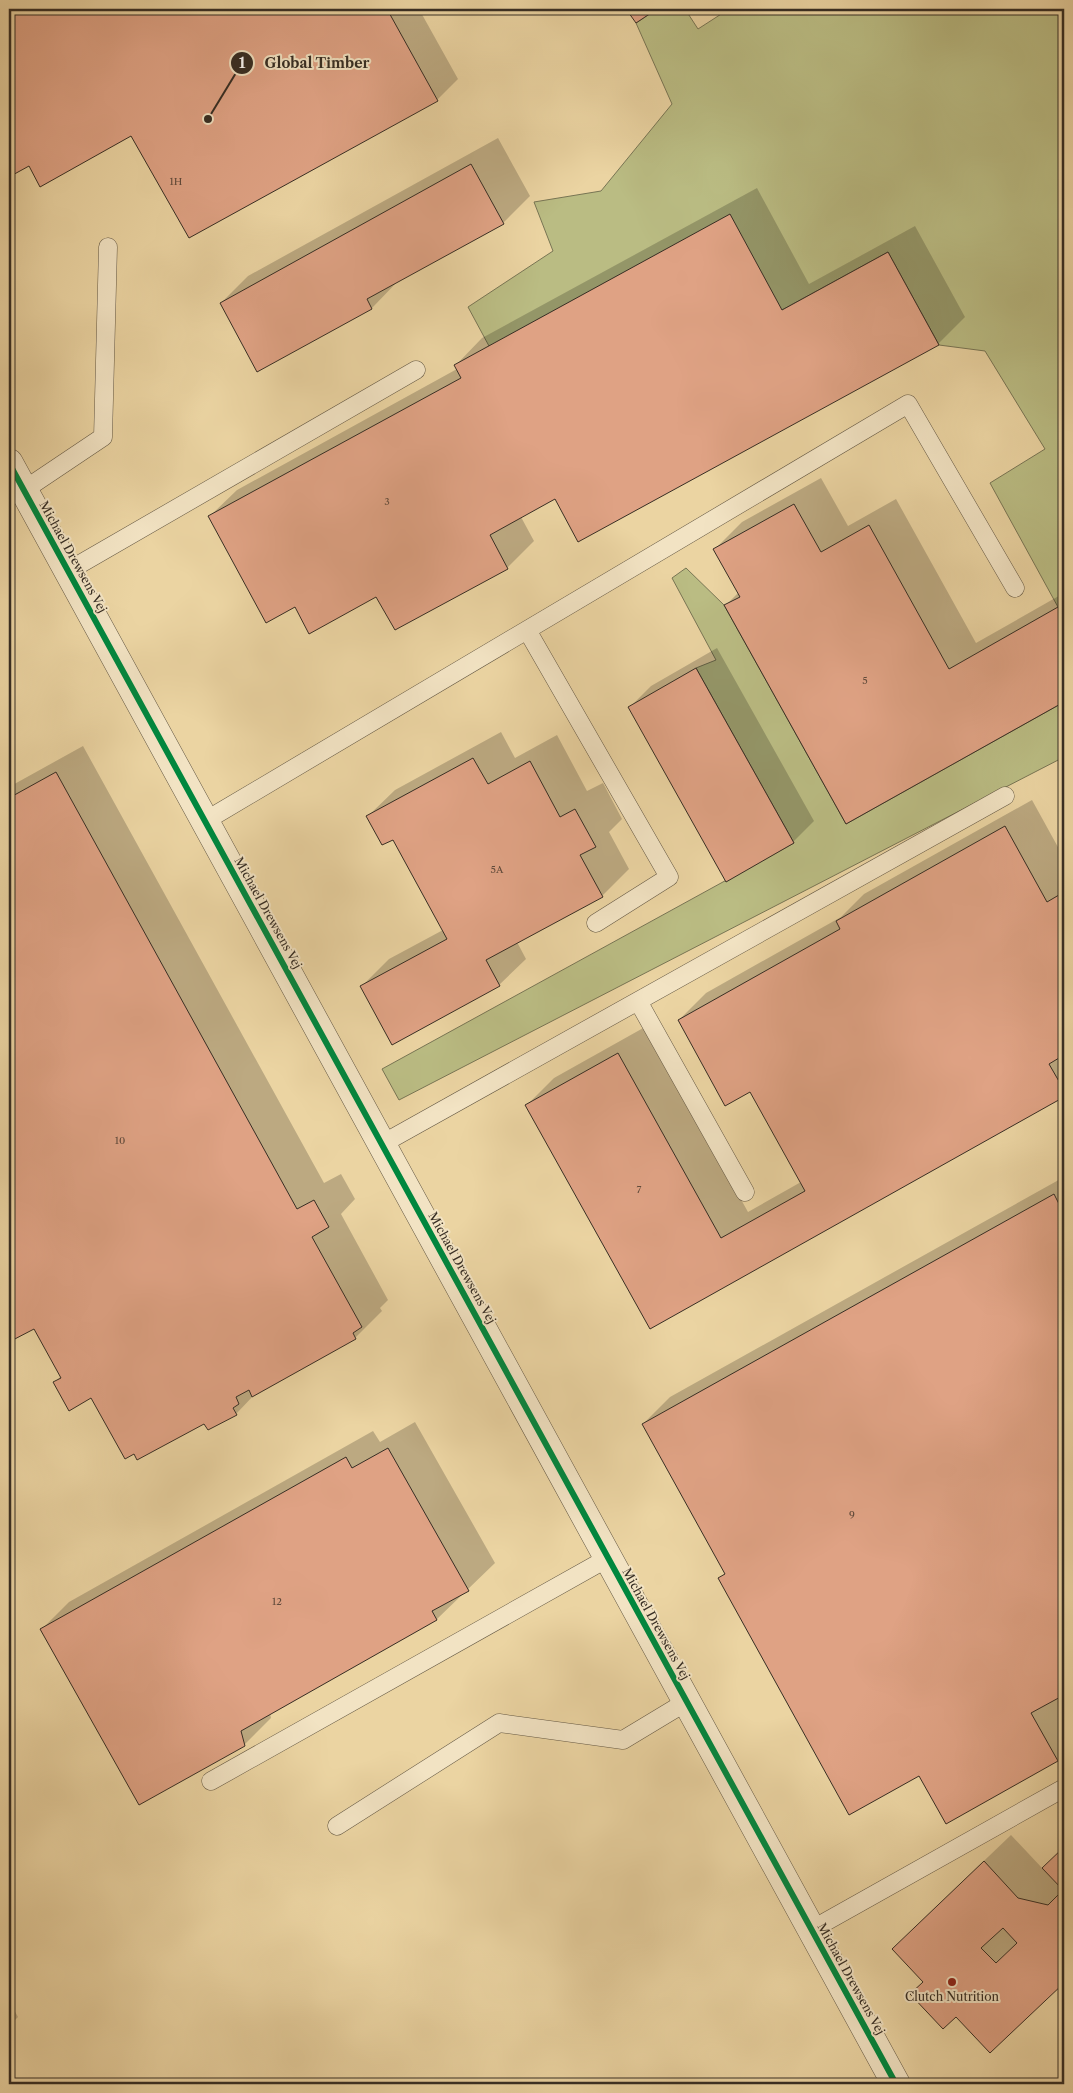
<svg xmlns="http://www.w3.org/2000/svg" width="1073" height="2093" viewBox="0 0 1073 2093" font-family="'Libre Caslon Text',serif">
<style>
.green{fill:#babc83;stroke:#787554}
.shadow{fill:#0003}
.building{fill:#dfa284;stroke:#372e24;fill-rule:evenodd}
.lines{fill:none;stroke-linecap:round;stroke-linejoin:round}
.service-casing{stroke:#645844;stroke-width:19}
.minor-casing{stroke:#645844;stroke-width:29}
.service{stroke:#f2e3c3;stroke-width:18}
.minor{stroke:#f2e3c3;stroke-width:28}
.cycleway-casing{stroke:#f2e3c3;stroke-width:9}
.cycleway{stroke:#00873e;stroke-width:6}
.poi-dot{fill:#8f2418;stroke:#f2e3c3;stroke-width:2}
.labels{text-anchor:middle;stroke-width:4;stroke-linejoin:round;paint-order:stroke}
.number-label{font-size:10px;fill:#614b3c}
.street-label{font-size:12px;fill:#372e24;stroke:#f2e3c3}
.poi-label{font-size:12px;fill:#372e24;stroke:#f2e3c3}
.leader{fill:none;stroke:#372e24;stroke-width:2}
.callout-dot{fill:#372e24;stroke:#f2e3c3;stroke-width:2}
.mark-label{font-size:15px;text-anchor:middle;font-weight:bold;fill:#fff}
.callout-label{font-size:14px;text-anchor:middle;font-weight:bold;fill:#372e24;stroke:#f2e3c3;stroke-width:4;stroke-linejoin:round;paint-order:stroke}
</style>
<rect width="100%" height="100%" fill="#ebd4a2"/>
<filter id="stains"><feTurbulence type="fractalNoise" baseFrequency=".004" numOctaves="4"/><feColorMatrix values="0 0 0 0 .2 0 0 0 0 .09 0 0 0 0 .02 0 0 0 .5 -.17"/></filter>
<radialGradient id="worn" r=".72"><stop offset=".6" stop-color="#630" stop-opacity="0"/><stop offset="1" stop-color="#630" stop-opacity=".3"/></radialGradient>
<path class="green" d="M 657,9 L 685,9 L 698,29 L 729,9 L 1064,9 L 1064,618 L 990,483 L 1045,449 L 985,351 L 939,345 L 888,252 L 782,310 L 489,346 L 468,307 L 553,251 L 534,202 L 601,191 L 672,104 L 636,23 Z
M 686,568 L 724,605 L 846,824 L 1064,702 L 1064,757 L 399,1100 L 382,1069 L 794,843 L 696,668 L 716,660 L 672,578 Z"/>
<path class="shadow" d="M 9,9 L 419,9 L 458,79 L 437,100 L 131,134 L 29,165 L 9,176 Z
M 498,138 L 530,196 L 503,223 L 399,280 L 372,308 L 258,370 L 221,303 L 248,276 Z
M 757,188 L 809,284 L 915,226 L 965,317 L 938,344 L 556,498 L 521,517 L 534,541 L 507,568 L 377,595 L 295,605 L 210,516 L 237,490 L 457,369 L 456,365 L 482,338 Z
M 821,478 L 848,526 L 896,499 L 976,643 L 1064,593 L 1064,701 L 846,822 L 726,605 L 739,592 L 715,549 L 742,522 Z
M 717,648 L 814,821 L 793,842 L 630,707 L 651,686 Z
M 501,732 L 515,758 L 557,735 L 587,791 L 603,783 L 622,819 L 609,832 L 629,869 L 602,896 L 517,942 L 526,959 L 499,985 L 362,986 L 389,959 L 443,930 L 393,838 L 368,816 L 395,790 Z
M 83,746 L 324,1183 L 341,1174 L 355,1199 L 341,1214 L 388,1300 L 380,1308 L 382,1311 L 355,1338 L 256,1393 L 236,1414 L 204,1422 L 91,1397 L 55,1382 L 61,1376 L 34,1327 L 9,1341 L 9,787 Z
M 1032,800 L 1064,858 L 1064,1096 L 650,1327 L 527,1105 L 554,1078 L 645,1027 L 748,1212 L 801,1182 L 751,1090 L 679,1020 L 706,993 L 841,917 L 864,894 Z
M 1064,1177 L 1064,1694 L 1063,1694 L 1064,1697 L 1064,1753 L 1058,1760 L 920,1774 L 719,1579 L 726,1572 L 643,1424 L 670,1397 Z
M 415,1422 L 495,1563 L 437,1619 L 270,1713 L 271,1718 L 244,1745 L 42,1629 L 69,1602 L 373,1431 L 380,1442 Z
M 1011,1835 L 1043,1869 L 1064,1848 L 1064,1981 L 990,2051 L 924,1981 L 920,1922 Z
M 9,2001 L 18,2017 L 9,2026 Z"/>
<path class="building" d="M 9,9 L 387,9 L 438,101 L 189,238 L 131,136 L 40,187 L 29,166 L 9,177 Z
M 626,9 L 657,9 L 636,23 Z
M 471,164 L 504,224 L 367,299 L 372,309 L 257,372 L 220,303 Z
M 730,214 L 782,310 L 888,252 L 939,345 L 578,542 L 555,499 L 490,535 L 508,569 L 395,630 L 376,597 L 309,634 L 295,607 L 266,623 L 208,516 L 461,378 L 454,365 Z
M 794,504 L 821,552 L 869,525 L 949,669 L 1058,607 L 1064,618 L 1064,702 L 846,824 L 724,605 L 740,597 L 713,549 Z
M 696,668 L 794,843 L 726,882 L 628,707 Z
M 473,758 L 488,784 L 530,761 L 560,817 L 575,809 L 596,847 L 580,855 L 603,897 L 486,960 L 500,986 L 392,1045 L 360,986 L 447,939 L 393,840 L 382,845 L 366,816 Z
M 56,772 L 297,1209 L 314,1200 L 329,1227 L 312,1237 L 362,1327 L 353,1333 L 356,1339 L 252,1397 L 249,1390 L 236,1397 L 239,1404 L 233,1408 L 237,1415 L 208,1430 L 204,1424 L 137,1460 L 134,1454 L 125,1459 L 91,1398 L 69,1411 L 53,1382 L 61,1378 L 34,1329 L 9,1342 L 9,798 Z
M 1005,826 L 1047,902 L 1064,892 L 1064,1055 L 1049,1064 L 1064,1090 L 1064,1097 L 650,1329 L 525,1105 L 618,1053 L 721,1238 L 805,1191 L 750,1092 L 725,1106 L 678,1020 L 840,929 L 836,921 Z
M 1054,1194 L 1059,1204 L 1064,1201 L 1064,1695 L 1031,1713 L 1058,1761 L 946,1824 L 919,1776 L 849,1815 L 718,1578 L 725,1574 L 642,1424 Z
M 388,1448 L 469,1591 L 432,1611 L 437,1620 L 241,1731 L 245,1746 L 139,1805 L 40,1629 L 346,1457 L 352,1468 Z
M 1064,1847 L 1064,1983 L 990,2053 L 956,2017 L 943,2029 L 910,1994 L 923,1982 L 892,1949 L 984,1861 L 1018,1898 L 1048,1905 L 1063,1890 L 1042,1868 ZM 1003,1928 L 1017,1943 L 996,1963 L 981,1948 Z"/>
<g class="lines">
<g class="service-casing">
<path id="service" d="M 24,490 L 103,437 L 108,247
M 68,571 L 416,370
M 527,630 L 669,877 L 596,923
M 205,821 L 908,404 L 1015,588
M 638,1001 L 745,1192
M 382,1144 L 1005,796
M 211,1781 L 608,1558
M 337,1826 L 499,1723 L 623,1740 L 686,1702
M 811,1930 L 1064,1788"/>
</g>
<g class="minor-casing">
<path id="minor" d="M 9,463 L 896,2084"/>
</g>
<use href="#service" class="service"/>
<use href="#minor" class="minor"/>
<g class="cycleway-casing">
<path id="cycleway" d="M 9,463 L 896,2084"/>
</g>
<use href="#cycleway" class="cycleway"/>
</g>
<circle class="poi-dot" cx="952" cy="1982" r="5"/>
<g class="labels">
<g class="number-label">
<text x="176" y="185">1H</text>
<text x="387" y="505">3</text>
<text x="865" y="684">5</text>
<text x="497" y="873">5A</text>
<text x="120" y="1144">10</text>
<text x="639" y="1193">7</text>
<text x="852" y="1518">9</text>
<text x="277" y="1605">12</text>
</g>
<g class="street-label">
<text transform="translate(73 557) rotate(61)" y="4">Michael Drewsens Vej</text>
<text transform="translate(268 913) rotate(61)" y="4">Michael Drewsens Vej</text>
<text transform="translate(462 1268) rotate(61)" y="4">Michael Drewsens Vej</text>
<text transform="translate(656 1624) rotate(61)" y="4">Michael Drewsens Vej</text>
<text transform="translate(851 1979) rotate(61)" y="4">Michael Drewsens Vej</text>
</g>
<g class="poi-label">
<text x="952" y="2001">Clutch Nutrition</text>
</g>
</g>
<path class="leader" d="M208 119L242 63"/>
<g class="callout-dot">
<circle cx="208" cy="119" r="5"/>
<circle cx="242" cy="63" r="12"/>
</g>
<g class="mark-label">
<text x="242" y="68">1</text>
</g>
<g class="callout-label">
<text x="317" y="68">Global Timber</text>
</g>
<rect width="1073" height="2093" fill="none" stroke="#ebd4a2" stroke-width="30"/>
<rect x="10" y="10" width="1053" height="2073" fill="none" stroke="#372e24" stroke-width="2.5"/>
<rect x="15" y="15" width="1043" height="2063" fill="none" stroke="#372e24"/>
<rect width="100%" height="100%" filter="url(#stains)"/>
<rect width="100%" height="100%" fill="url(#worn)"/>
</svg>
